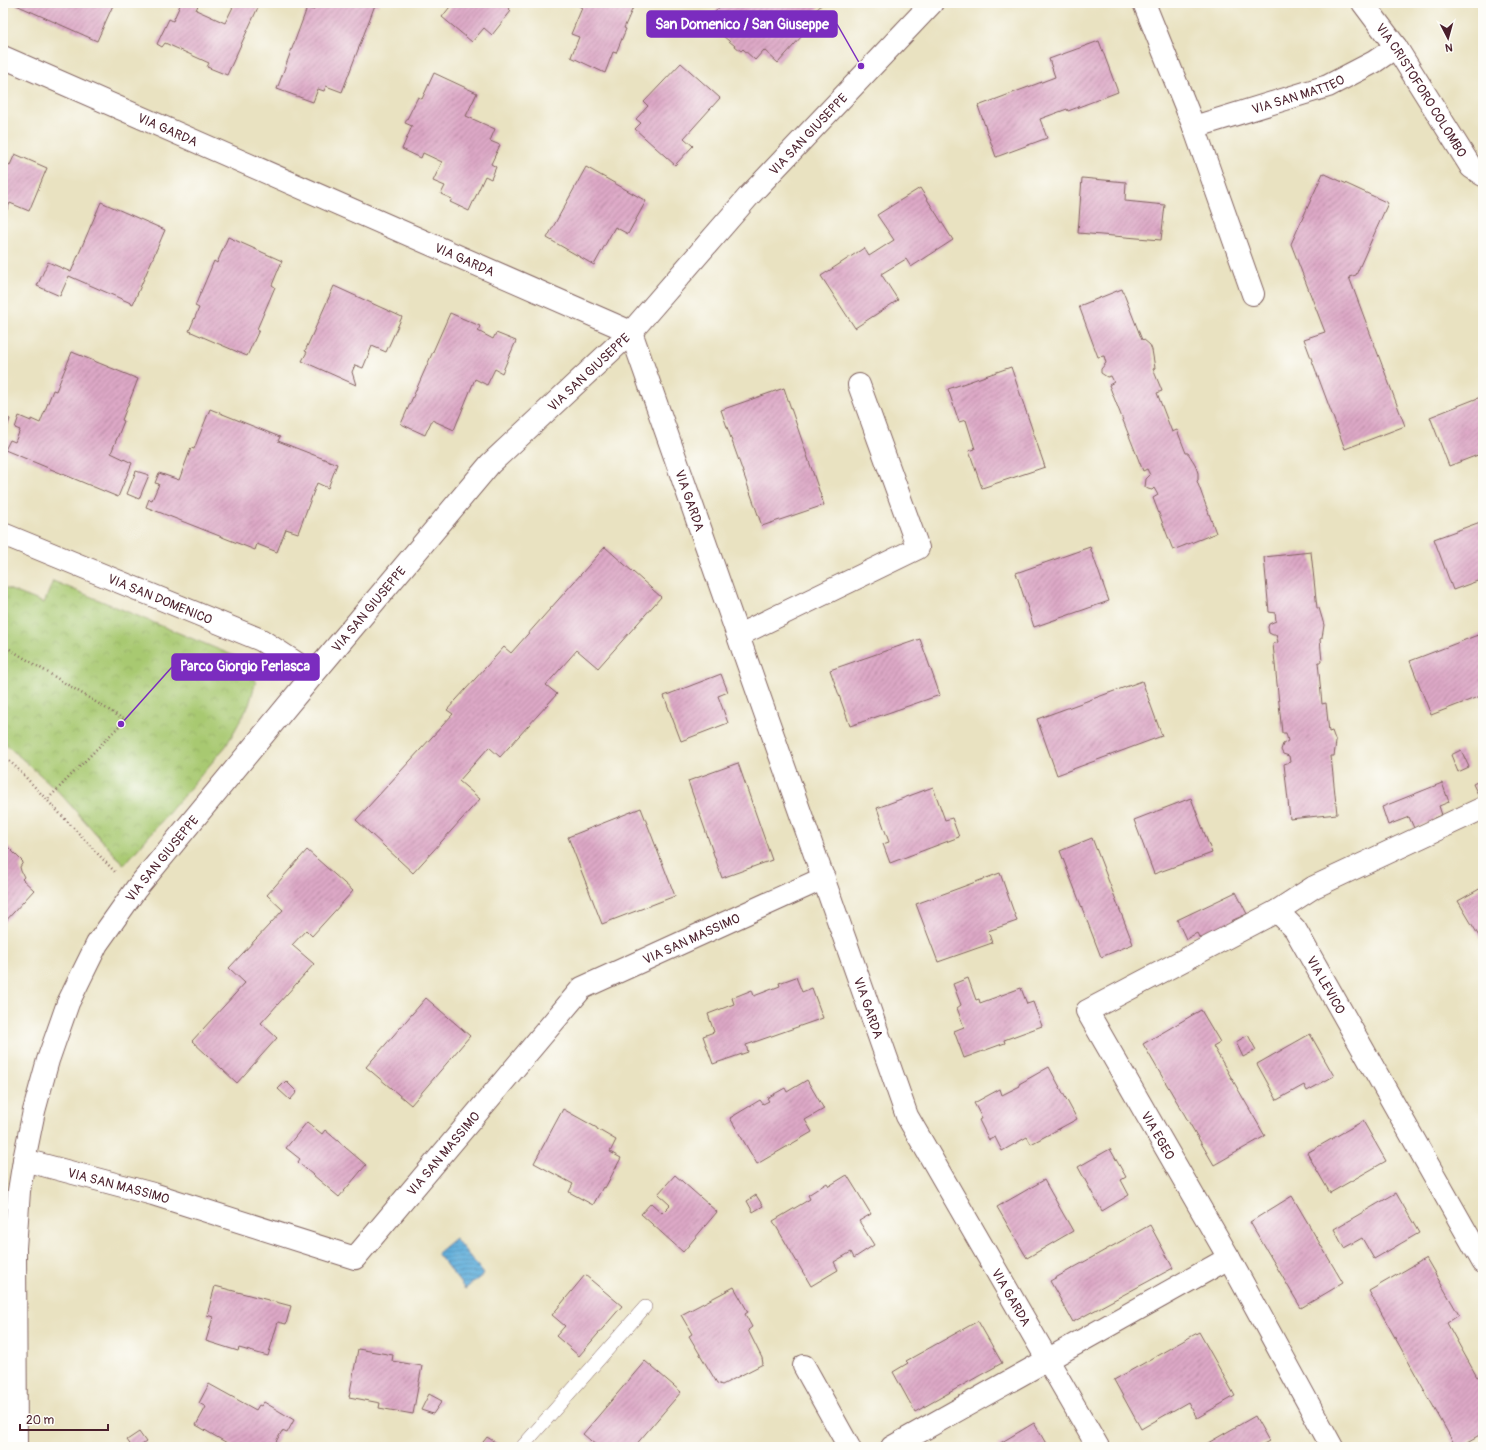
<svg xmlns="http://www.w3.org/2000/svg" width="1486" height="1450" viewBox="0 0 1486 1450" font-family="Pangolin,sans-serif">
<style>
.park{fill:url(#park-crowns);stroke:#79744e}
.water{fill:url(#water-rules);stroke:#566783}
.building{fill:url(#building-hatch)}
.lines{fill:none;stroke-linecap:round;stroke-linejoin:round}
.service-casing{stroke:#826360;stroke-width:14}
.minor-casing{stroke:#826360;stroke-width:24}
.path{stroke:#826360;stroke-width:2.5;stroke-dasharray:1 3;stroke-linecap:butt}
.service{stroke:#fff;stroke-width:13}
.minor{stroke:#fff;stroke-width:22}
.labels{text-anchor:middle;stroke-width:3;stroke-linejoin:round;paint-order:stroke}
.street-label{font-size:13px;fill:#4a1f2b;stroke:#fdfcf7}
.leader{fill:none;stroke:#7b2cbf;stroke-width:1.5}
.callout-dot{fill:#7b2cbf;stroke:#fdfcf7;stroke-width:1.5}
.callout{fill:#7b2cbf;stroke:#7b2cbf;stroke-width:1.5}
.callout-label{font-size:14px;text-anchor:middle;font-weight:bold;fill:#fff}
</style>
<defs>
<pattern id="park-crowns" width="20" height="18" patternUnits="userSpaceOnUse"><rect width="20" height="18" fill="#a8c971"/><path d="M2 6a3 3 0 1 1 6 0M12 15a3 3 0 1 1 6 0" fill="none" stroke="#92ac62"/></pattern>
<pattern id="water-rules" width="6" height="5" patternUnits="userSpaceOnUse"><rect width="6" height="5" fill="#61afdb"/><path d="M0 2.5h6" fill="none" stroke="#528eb2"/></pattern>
<pattern id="building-hatch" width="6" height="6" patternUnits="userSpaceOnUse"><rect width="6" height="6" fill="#dda8c6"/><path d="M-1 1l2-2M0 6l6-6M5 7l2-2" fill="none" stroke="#b588a1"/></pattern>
</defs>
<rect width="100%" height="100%" fill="#fdfcf7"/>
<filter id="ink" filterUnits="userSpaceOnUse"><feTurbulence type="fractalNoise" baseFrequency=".025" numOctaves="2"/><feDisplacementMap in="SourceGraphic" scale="8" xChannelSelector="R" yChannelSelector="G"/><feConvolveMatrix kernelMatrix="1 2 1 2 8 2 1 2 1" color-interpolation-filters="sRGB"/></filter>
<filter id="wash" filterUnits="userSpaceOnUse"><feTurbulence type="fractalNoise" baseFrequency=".012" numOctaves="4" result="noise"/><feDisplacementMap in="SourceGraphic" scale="16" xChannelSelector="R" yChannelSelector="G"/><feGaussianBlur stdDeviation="0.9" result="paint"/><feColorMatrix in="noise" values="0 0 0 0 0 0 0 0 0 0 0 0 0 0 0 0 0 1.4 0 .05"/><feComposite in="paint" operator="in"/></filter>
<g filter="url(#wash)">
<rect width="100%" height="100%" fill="#e9e2c1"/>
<path class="park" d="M 53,581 L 244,660 L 256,681 L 249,705 L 226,746 L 124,865 L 56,789 L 3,742 L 3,587 L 44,603 Z"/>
<path class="water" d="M 455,1238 L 484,1274 L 465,1289 L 437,1253 Z"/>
<g id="blocks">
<path class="building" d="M 15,3 L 114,3 L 97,41 L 14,4 Z
M 181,3 L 199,3 L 196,10 L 225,23 L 235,3 L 260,3 L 227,75 L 207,67 L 209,63 L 165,43 L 162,47 L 157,44 L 169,19 L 173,21 Z
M 316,3 L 380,3 L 378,6 L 375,5 L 342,92 L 326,86 L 324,91 L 318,89 L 313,102 L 277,89 L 307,8 L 314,10 Z
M 453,3 L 514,3 L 509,9 L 511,11 L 492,35 L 484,28 L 472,42 L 442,17 Z
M 580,3 L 635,3 L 624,28 L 626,29 L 616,53 L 613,52 L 605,73 L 571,57 L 579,37 L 571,34 L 582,8 L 579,6 Z
M 723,3 L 823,3 L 797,31 L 802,36 L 778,63 L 764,50 L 755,60 L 743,49 L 741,51 L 723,36 L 732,26 L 715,12 Z
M 1099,41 L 1118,92 L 1068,111 L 1067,109 L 1040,119 L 1047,138 L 996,157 L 978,106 L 1055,77 L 1049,59 Z
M 681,63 L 720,98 L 684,138 L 693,146 L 675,165 L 635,129 L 641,123 L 636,119 L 648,106 L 644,102 Z
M 434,73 L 477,93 L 466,116 L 495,129 L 490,141 L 500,145 L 491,164 L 496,167 L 491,179 L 485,176 L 469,211 L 450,202 L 452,199 L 441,194 L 445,186 L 433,181 L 442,162 L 423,153 L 421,158 L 402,149 L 412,126 L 405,123 L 418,97 L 422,99 Z
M 15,154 L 47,168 L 29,211 L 10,203 L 3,218 L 3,162 L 10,165 Z
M 586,167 L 646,201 L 628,234 L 615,227 L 594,265 L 547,238 Z
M 1323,173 L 1388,203 L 1356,275 L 1349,277 L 1405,426 L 1345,449 L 1304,339 L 1325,332 L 1291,244 Z
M 1082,178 L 1126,182 L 1125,201 L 1165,205 L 1161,240 L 1078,233 Z
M 920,188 L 953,240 L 911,267 L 906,259 L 881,274 L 898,300 L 855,328 L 821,276 L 864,248 L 869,256 L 894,240 L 877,215 Z
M 101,202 L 165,230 L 133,304 L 69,276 L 60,296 L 37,286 L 48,262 L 71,272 Z
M 228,237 L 282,261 L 272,285 L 275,287 L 257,329 L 259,330 L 247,356 L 189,331 L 199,308 L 195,306 L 214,261 L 217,263 Z
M 334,286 L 402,317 L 386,352 L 372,346 L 363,368 L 355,365 L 352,372 L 356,385 L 302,361 L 307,352 L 305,351 Z
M 1122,289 L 1142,340 L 1143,339 L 1150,345 L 1152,350 L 1155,368 L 1153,369 L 1162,391 L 1157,393 L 1172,432 L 1177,430 L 1186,453 L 1188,453 L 1195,464 L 1198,473 L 1198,480 L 1197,481 L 1216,533 L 1173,550 L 1153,498 L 1158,495 L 1154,488 L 1152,490 L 1148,489 L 1145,487 L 1146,479 L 1150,475 L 1147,469 L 1143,471 L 1109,385 L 1114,382 L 1111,376 L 1107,377 L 1101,373 L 1101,369 L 1106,363 L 1104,356 L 1098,357 L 1079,306 Z
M 450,313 L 480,326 L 478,331 L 493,339 L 496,333 L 516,341 L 502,373 L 495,369 L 487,385 L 475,379 L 454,430 L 432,420 L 425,435 L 401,424 Z
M 72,352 L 138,379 L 122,420 L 124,421 L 111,453 L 132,463 L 118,497 L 5,450 L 10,440 L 15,442 L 20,430 L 15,428 L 19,416 L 31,421 L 31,419 L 40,423 L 53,390 L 56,391 Z
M 1011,367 L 1045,467 L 982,488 L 969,451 L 975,449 L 966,420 L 959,422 L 948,389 Z
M 784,388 L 824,505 L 762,526 L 721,410 Z
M 1483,396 L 1483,453 L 1449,466 L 1430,417 Z
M 210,409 L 280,437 L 278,441 L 337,464 L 328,488 L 317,483 L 298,533 L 286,529 L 277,552 L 257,544 L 255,550 L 146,507 L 149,499 L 152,500 L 159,484 L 155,483 L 159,473 L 179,480 L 191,448 L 194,449 Z
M 3,416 L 10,419 L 3,439 Z
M 136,471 L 149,475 L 139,499 L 127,494 Z
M 1483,521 L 1483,579 L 1453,590 L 1434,539 Z
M 605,547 L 661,597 L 598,668 L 577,650 L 546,685 L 557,694 L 500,757 L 489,747 L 459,781 L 480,799 L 413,873 L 356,820 L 453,714 L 447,710 L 504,647 L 511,653 Z
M 1090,547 L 1109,601 L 1034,627 L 1016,573 Z
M 1311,552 L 1317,608 L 1319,608 L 1324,625 L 1322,638 L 1320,639 L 1322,662 L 1318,662 L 1322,704 L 1326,703 L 1329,732 L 1332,731 L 1336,742 L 1334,756 L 1331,756 L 1337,814 L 1290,819 L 1284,764 L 1290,762 L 1289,756 L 1283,754 L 1281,750 L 1283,744 L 1288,741 L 1286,733 L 1282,733 L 1273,644 L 1278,642 L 1276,635 L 1273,635 L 1269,633 L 1268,627 L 1269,624 L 1276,621 L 1275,613 L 1269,612 L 1264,557 Z
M 1483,633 L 1483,695 L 1431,715 L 1410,661 Z
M 920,639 L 940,695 L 850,726 L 830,670 Z
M 721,674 L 728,692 L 718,696 L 728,723 L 681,741 L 664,696 Z
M 1142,681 L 1162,736 L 1057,775 L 1037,719 Z
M 1461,750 L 1469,767 L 1458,772 L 1451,755 Z
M 738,763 L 772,860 L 722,878 L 688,781 Z
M 1483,779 L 1483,800 L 1481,801 L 1473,784 Z
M 1442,783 L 1449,802 L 1439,806 L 1442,815 L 1434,818 L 1435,820 L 1414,828 L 1409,817 L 1388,825 L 1382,807 Z
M 933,787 L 945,820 L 952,818 L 959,837 L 890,863 L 883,844 L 889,842 L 877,808 Z
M 1191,798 L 1212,853 L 1154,874 L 1134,820 Z
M 641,808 L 675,896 L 602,924 L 568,837 Z
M 1092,838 L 1133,944 L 1101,957 L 1060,851 Z
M 6,845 L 23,862 L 20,867 L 21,871 L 24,877 L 22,879 L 34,890 L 3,924 L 3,849 Z
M 307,850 L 353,891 L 312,936 L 306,930 L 292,945 L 314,964 L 261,1023 L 277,1038 L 237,1083 L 192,1041 L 245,983 L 229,968 L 283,910 L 267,895 Z
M 1000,873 L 1017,921 L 988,931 L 992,943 L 938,962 L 916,904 Z
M 1483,887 L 1483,943 L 1458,901 Z
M 1236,892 L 1247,914 L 1231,921 L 1236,932 L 1204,947 L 1197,933 L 1186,939 L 1177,920 Z
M 796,977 L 802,992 L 812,988 L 823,1018 L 746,1045 L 748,1052 L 713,1064 L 703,1036 L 714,1032 L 708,1014 L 734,1004 L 732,998 L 752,990 L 754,996 L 780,986 L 779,983 Z
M 968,978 L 976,1000 L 979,999 L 980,1003 L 1021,988 L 1027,1004 L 1033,1002 L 1042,1026 L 1004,1040 L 1005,1043 L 964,1058 L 954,1031 L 964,1027 L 957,1008 L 961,1005 L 953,984 Z
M 426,998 L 470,1036 L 411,1105 L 366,1067 Z
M 1201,1010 L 1220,1042 L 1213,1046 L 1265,1136 L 1214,1165 L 1143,1044 Z
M 1310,1034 L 1334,1076 L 1307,1091 L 1304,1085 L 1277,1100 L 1257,1064 Z
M 1248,1035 L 1256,1050 L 1243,1057 L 1236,1042 Z
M 1049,1067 L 1077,1119 L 1031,1144 L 1027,1137 L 1002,1151 L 995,1137 L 989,1140 L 979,1120 L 982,1118 L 974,1103 L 1000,1089 L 1002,1095 L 1020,1086 L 1019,1084 Z
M 807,1080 L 824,1109 L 805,1120 L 812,1132 L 757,1164 L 730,1118 L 760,1100 L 763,1104 L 769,1101 L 767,1098 L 785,1088 L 787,1092 Z
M 286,1081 L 297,1092 L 290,1100 L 278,1089 Z
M 563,1109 L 597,1128 L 597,1129 L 616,1140 L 610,1152 L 621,1158 L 605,1188 L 603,1187 L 593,1205 L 569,1192 L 573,1184 L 534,1163 Z
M 1363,1121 L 1386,1161 L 1330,1193 L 1307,1153 Z
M 307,1122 L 322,1134 L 325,1130 L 366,1165 L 339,1197 L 300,1164 L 298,1162 L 300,1159 L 286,1148 Z
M 1110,1149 L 1126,1177 L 1121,1180 L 1129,1195 L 1102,1211 L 1078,1167 Z
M 675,1175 L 717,1212 L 683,1252 L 641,1214 L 651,1203 L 662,1213 L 670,1205 L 658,1194 Z
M 847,1175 L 871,1214 L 859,1221 L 874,1245 L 854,1258 L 851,1252 L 834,1262 L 838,1270 L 811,1286 L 773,1221 L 810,1199 L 808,1195 L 827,1183 L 829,1186 Z
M 1044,1180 L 1073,1231 L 1027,1258 L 997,1207 Z
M 1396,1193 L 1419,1233 L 1374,1259 L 1362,1238 L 1344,1248 L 1334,1229 Z
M 756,1195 L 763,1206 L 753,1212 L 747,1201 Z
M 1292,1196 L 1343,1283 L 1301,1308 L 1250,1222 Z
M 1150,1225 L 1173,1268 L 1073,1322 L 1050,1281 Z
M 1426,1258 L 1459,1315 L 1447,1323 L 1477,1377 L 1483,1374 L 1483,1433 L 1467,1442 L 1470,1447 L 1456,1447 L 1369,1291 Z
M 585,1275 L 622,1306 L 579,1356 L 556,1336 L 565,1326 L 552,1315 Z
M 215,1286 L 291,1306 L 286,1324 L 278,1322 L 268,1356 L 239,1348 L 238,1351 L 206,1341 L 213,1317 L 207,1315 Z
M 734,1287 L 748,1312 L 745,1314 L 752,1327 L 748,1330 L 762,1358 L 763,1364 L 722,1385 L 717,1383 L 689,1336 L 692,1334 L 681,1315 Z
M 978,1321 L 1002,1363 L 915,1412 L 893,1372 L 908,1363 L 906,1361 Z
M 1199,1332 L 1235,1396 L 1197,1418 L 1188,1402 L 1141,1429 L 1114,1380 Z
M 358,1349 L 393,1355 L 392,1361 L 422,1366 L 413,1414 L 379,1408 L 380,1403 L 349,1397 Z
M 645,1361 L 681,1392 L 634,1447 L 598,1447 L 583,1434 Z
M 209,1384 L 256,1410 L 259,1405 L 261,1406 L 264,1402 L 294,1420 L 287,1433 L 282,1431 L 273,1447 L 234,1447 L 196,1425 L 206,1407 L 199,1403 Z
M 429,1394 L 442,1401 L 433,1414 L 421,1410 Z
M 1255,1416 L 1269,1441 L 1258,1447 L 1201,1447 Z
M 1034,1423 L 1048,1447 L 998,1447 L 997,1445 Z
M 139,1432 L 146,1442 L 139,1447 L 132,1447 L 127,1440 Z
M 487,1437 L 503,1447 L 480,1446 Z"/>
</g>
</g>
<g filter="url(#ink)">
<use href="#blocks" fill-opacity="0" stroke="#826360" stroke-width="1"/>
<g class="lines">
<g class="service-casing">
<path id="service" d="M 522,1447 L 645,1307"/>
</g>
<g class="minor-casing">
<g id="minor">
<path d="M 1144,3 L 1194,127 L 1253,294"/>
<path id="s1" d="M 1363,3 L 1396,47 L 1471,167 L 1483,175"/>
<path id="s2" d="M 3,57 L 631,332 L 907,1116 L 1098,1447"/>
<path id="s3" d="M 1194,127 L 1328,86 L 1374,62 L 1396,47"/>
<path id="s4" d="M 3,534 L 261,640 L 298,664 L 312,676"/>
<path d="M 739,635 L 918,548 L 859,385"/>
<path id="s5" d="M 1483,808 L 1314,887 L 1277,911 L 1295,929 L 1483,1262"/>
<path id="s6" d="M 1277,911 L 1087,1011 L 1229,1258 L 1332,1447"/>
<path id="s7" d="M 24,1160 L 153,1194 L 355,1258 L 582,988 L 824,878"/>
<path d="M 804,1366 L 849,1447"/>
<path id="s8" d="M 16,1447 L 15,1248 L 19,1191 L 24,1160 L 34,1111 L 48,1060 L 68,1003 L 97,944 L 136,889 L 312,676 L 490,464 L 631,332 L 749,196 L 932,3"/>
<path d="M 892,1447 L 1229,1258"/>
</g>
</g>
<path class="path" d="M 3,645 L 125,720 L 47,800
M 3,756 L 15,766 L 115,872"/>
<use href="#service" class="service"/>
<use href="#minor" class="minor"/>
</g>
</g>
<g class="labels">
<g class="street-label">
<text dy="5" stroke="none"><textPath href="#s1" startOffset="105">VIA CRISTOFORO COLOMBO</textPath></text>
<text dy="5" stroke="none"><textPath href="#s3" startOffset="109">VIA SAN MATTEO</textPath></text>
<text dy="5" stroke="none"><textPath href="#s2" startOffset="180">VIA GARDA</textPath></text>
<text dy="5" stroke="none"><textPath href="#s8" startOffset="1596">VIA SAN GIUSEPPE</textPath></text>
<text dy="5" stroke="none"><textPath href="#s2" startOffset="504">VIA GARDA</textPath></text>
<text dy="5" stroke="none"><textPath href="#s8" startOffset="1272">VIA SAN GIUSEPPE</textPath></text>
<text dy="5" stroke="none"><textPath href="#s2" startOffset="864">VIA GARDA</textPath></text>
<text dy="5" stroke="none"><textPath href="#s4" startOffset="170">VIA SAN DOMENICO</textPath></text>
<text dy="5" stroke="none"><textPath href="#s8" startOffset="948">VIA SAN GIUSEPPE</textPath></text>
<text dy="5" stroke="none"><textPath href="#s8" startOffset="624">VIA SAN GIUSEPPE</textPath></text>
<text dy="5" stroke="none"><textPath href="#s7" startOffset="818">VIA SAN MASSIMO</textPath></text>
<text dy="5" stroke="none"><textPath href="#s5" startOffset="320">VIA LEVICO</textPath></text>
<text dy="5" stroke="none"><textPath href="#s2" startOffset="1402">VIA GARDA</textPath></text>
<text dy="5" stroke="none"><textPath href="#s6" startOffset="358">VIA EGEO</textPath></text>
<text dy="5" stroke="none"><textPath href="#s7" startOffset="482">VIA SAN MASSIMO</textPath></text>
<text dy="5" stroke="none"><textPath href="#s7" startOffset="98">VIA SAN MASSIMO</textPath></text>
<text dy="5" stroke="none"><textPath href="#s2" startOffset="1726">VIA GARDA</textPath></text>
</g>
</g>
<path class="leader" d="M861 66L837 24M121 724L172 667"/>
<g class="callout-dot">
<circle cx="861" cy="66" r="4"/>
<circle cx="121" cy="724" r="4"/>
</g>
<g class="callout">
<rect x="647" y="11" width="190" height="26" rx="4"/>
<rect x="172" y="654" width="147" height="26" rx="4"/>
</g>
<g class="callout-label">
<text x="742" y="29">San Domenico / San Giuseppe</text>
<text x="245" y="671">Parco Giorgio Perlasca</text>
</g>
<rect width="1486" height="1450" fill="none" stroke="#fdfcf7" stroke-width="16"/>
<g transform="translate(1448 38) rotate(174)" stroke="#fdfcf7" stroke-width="3" paint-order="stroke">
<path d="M0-3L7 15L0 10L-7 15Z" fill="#4a1f2b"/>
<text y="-6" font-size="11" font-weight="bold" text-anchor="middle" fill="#4a1f2b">N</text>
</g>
<path d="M20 1424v6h88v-6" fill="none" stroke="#4a1f2b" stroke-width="2"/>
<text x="26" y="1424" font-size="12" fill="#4a1f2b" stroke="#fdfcf7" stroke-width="3" paint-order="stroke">20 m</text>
</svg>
